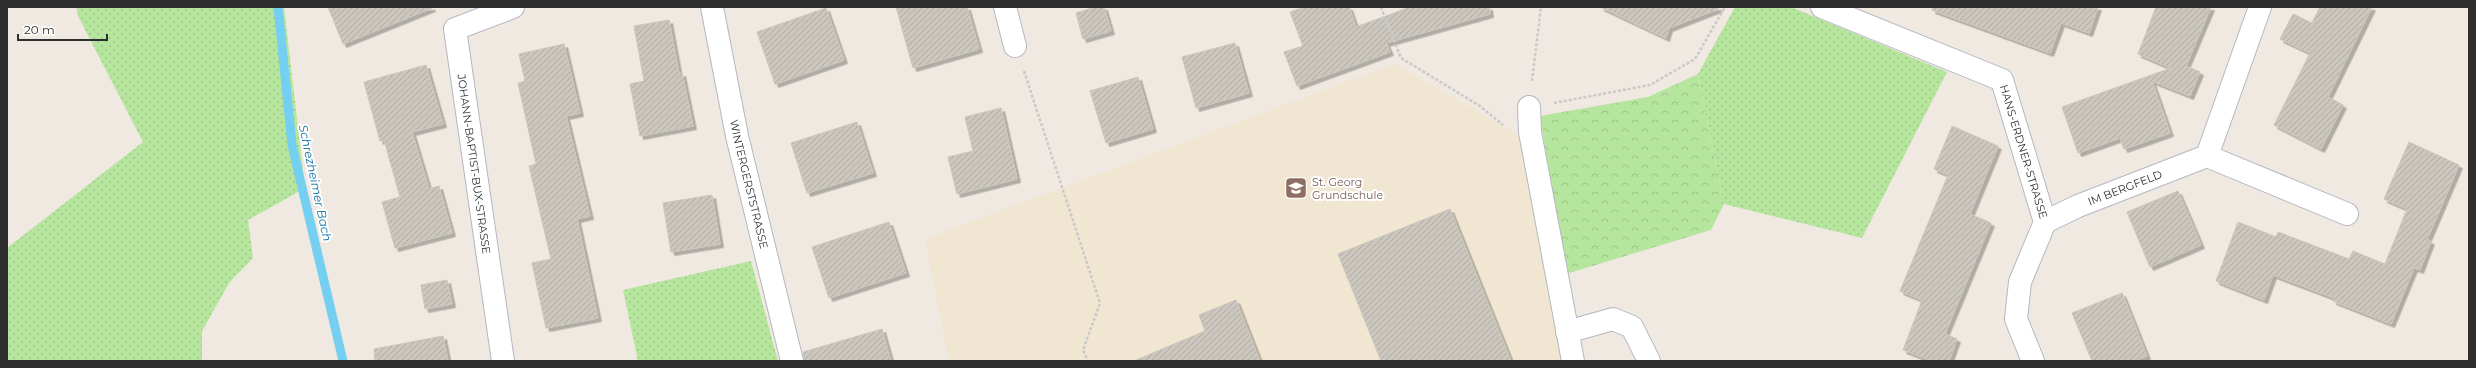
<svg xmlns="http://www.w3.org/2000/svg" width="2476" height="368" viewBox="0 0 2476 368" font-family="Montserrat,sans-serif">
<style>
.education{fill:#f0e6d1}
.grass{fill:url(#grass-dots)}
.park{fill:url(#park-crowns)}
.lines{fill:none;stroke-linecap:round;stroke-linejoin:round}
.stream{stroke:#75cff0;stroke-width:9}
.building{fill:url(#building-hatch);stroke:#cbc5ba;filter:url(#shadow)}
.minor-casing{stroke:#b4b7c1;stroke-width:24}
.path{stroke:#c9c9c9;stroke-width:2.5;stroke-dasharray:3 2;stroke-linecap:butt}
.minor{stroke:#fff;stroke-width:22}
.labels{text-anchor:middle;stroke-width:4;stroke-linejoin:round;paint-order:stroke}
.street-label{font-size:11px;fill:#2e2e2e;stroke:#fff}
.education-label{font-size:11px;fill:#785e54;stroke:#fff;text-anchor:start}
.water-label{font-size:12px;font-style:italic;fill:#0d6fa3;stroke:#fff}
</style>
<defs>
<pattern id="grass-dots" width="8" height="8" patternUnits="userSpaceOnUse"><rect width="8" height="8" fill="#b6e59e"/><path d="M2 2h.1M6 6h.1" fill="none" stroke="#9dc588" stroke-width="1.8" stroke-linecap="round"/></pattern>
<pattern id="park-crowns" width="20" height="18" patternUnits="userSpaceOnUse"><rect width="20" height="18" fill="#b6e59e"/><path d="M2 6a3 3 0 1 1 6 0M12 15a3 3 0 1 1 6 0" fill="none" stroke="#9dc588"/></pattern>
<pattern id="building-hatch" width="6" height="6" patternUnits="userSpaceOnUse"><rect width="6" height="6" fill="#cbc7bf"/><path d="M-1 1l2-2M0 6l6-6M5 7l2-2" fill="none" stroke="#afaba4"/></pattern>
<filter id="shadow"><feDropShadow dx="3.5" dy="3.5" stdDeviation="0" flood-color="#0004"/></filter>
</defs>
<rect width="100%" height="100%" fill="#efe9e1"/>
<path class="education" d="M 1395,64 L 1523,138 L 1566,361 L 949,361 L 925,239 Z"/>
<path class="grass" d="M 76,7 L 284,7 L 305,188 L 248,220 L 253,258 L 229,283 L 202,331 L 202,361 L 7,361 L 7,248 L 143,142 L 79,18 Z
M 1735,7 L 1791,7 L 1947,72 L 1862,238 L 1724,204 L 1698,74 Z
M 751,261 L 778,361 L 638,361 L 623,290 Z"/>
<path class="park" d="M 1698,74 L 1724,204 L 1711,230 L 1566,274 L 1540,116 L 1648,97 Z"/>
<g class="lines">
<path class="stream" d="M 278,7 L 292,145 L 343,361"/>
</g>
<path class="building" d="M 328,7 L 432,7 L 432,8 L 343,44 Z
M 896,7 L 967,7 L 979,49 L 913,68 Z
M 1096,7 L 1104,7 L 1111,31 L 1083,39 L 1076,13 Z
M 1305,7 L 1349,7 L 1356,27 L 1410,7 L 1489,7 L 1490,14 L 1386,43 L 1390,52 L 1297,86 L 1284,52 L 1303,46 L 1290,12 Z
M 1600,7 L 1718,7 L 1718,9 L 1669,28 L 1666,38 Z
M 1933,7 L 2098,7 L 2089,33 L 2061,23 L 2050,53 L 1932,10 Z
M 2156,7 L 2211,7 L 2186,66 L 2200,72 L 2190,96 L 2152,81 L 2170,133 L 2124,149 L 2120,138 L 2078,153 L 2062,107 L 2171,68 L 2138,54 Z
M 2320,7 L 2372,7 L 2328,97 L 2343,105 L 2321,149 L 2274,125 L 2310,53 L 2280,39 L 2293,14 L 2312,23 Z
M 826,8 L 844,60 L 775,84 L 757,32 Z
M 669,20 L 679,74 L 682,73 L 693,126 L 640,136 L 630,84 L 644,81 L 634,26 Z
M 1235,43 L 1249,93 L 1196,108 L 1182,57 Z
M 564,44 L 580,113 L 566,116 L 590,216 L 577,219 L 598,318 L 546,328 L 532,263 L 551,259 L 529,166 L 536,164 L 518,83 L 525,81 L 519,54 Z
M 426,65 L 443,124 L 412,132 L 429,189 L 439,186 L 452,233 L 395,248 L 382,202 L 400,197 L 384,140 L 380,141 L 364,82 Z
M 1138,77 L 1153,129 L 1106,143 L 1090,91 Z
M 1001,108 L 1017,179 L 957,194 L 948,157 L 973,151 L 965,117 Z
M 857,122 L 873,173 L 807,193 L 791,143 Z
M 1952,126 L 1998,146 L 1970,214 L 1991,223 L 1945,334 L 1957,339 L 1949,361 L 1932,361 L 1903,350 L 1922,300 L 1900,291 L 1948,175 L 1934,169 Z
M 2409,142 L 2459,165 L 2427,240 L 2431,241 L 2420,270 L 2414,268 L 2391,324 L 2333,301 L 2334,298 L 2273,275 L 2264,300 L 2216,281 L 2238,222 L 2276,237 L 2278,232 L 2349,259 L 2353,251 L 2385,264 L 2407,209 L 2384,199 Z
M 2178,191 L 2201,245 L 2150,267 L 2127,212 Z
M 712,195 L 720,244 L 671,252 L 663,203 Z
M 1450,209 L 1511,361 L 1381,361 L 1338,254 Z
M 889,222 L 906,273 L 829,298 L 812,247 Z
M 447,280 L 452,304 L 425,309 L 421,285 Z
M 2122,293 L 2147,356 L 2133,361 L 2092,361 L 2072,313 Z
M 1236,300 L 1260,361 L 1134,361 L 1205,331 L 1199,315 Z
M 882,329 L 891,361 L 804,361 L 803,352 Z
M 443,336 L 448,361 L 375,361 L 374,349 Z"/>
<g class="lines">
<g class="minor-casing">
<g id="minor">
<path id="s1" d="M 712,7 L 737,136 L 792,361"/>
<path d="M 1005,7 L 1015,46"/>
<path id="s2" d="M 1822,7 L 2002,80 L 2045,222 L 2020,282 L 2016,319 L 2033,361"/>
<path d="M 1529,107 L 1530,132 L 1573,361"/>
<path d="M 2207,156 L 2347,214"/>
<path id="s3" d="M 2045,222 L 2078,206 L 2207,156 L 2260,7"/>
<path d="M 1567,332 L 1613,319 L 1632,327 L 1649,361"/>
<path d="M 503,361 L 455,29 L 513,7"/>
</g>
</g>
<path class="path" d="M 1381,7 L 1401,58 L 1480,106 L 1503,125
M 1024,71 L 1100,303 L 1083,350 L 1088,361
M 1532,81 L 1541,7
M 1554,103 L 1650,85 L 1695,59 L 1725,7"/>
<use href="#minor" class="minor"/>
</g>
<defs>
<g id="school-square" transform="scale(1.15)"><rect x="-9" y="-9" width="18" height="18" rx="4" fill="#8d6e63" stroke="#fff"/><path d="M0-5L7-2L0 1L-7-2ZM-4 1L0 2.5L4 1V4Q0 6-4 4Z" fill="#fff"/></g>
</defs>
<g fill-rule="evenodd">
<use href="#school-square" x="1296" y="188"/>
</g>
<g class="labels">
<g class="street-label">
<text dy="4" stroke="none"><textPath href="#s2" startOffset="269">HANS-ERDNER-STRASSE</textPath></text>
<text transform="translate(474 164) rotate(82)" y="4">JOHANN-BAPTIST-BUX-STRASSE</text>
<text dy="4" stroke="none"><textPath href="#s1" startOffset="181">WINTERGERSTSTRASSE</textPath></text>
<text dy="4" stroke="none"><textPath href="#s3" startOffset="87">IM BERGFELD</textPath></text>
</g>
<g class="education-label">
<text x="1312" y="186">St. Georg<tspan x="1312" dy="13">Grundschule</tspan></text>
</g>
<g class="water-label">
<text transform="translate(315 183) rotate(78)" y="4">Schrezheimer Bach</text>
</g>
</g>
<rect width="2476" height="368" fill="none" stroke="#2e2e2e" stroke-width="16"/>
<path d="M18 34v6h89v-6" fill="none" stroke="#2e2e2e" stroke-width="2"/>
<text x="24" y="34" font-size="12" fill="#2e2e2e" stroke="#ffffff" stroke-width="3" paint-order="stroke">20 m</text>
</svg>
